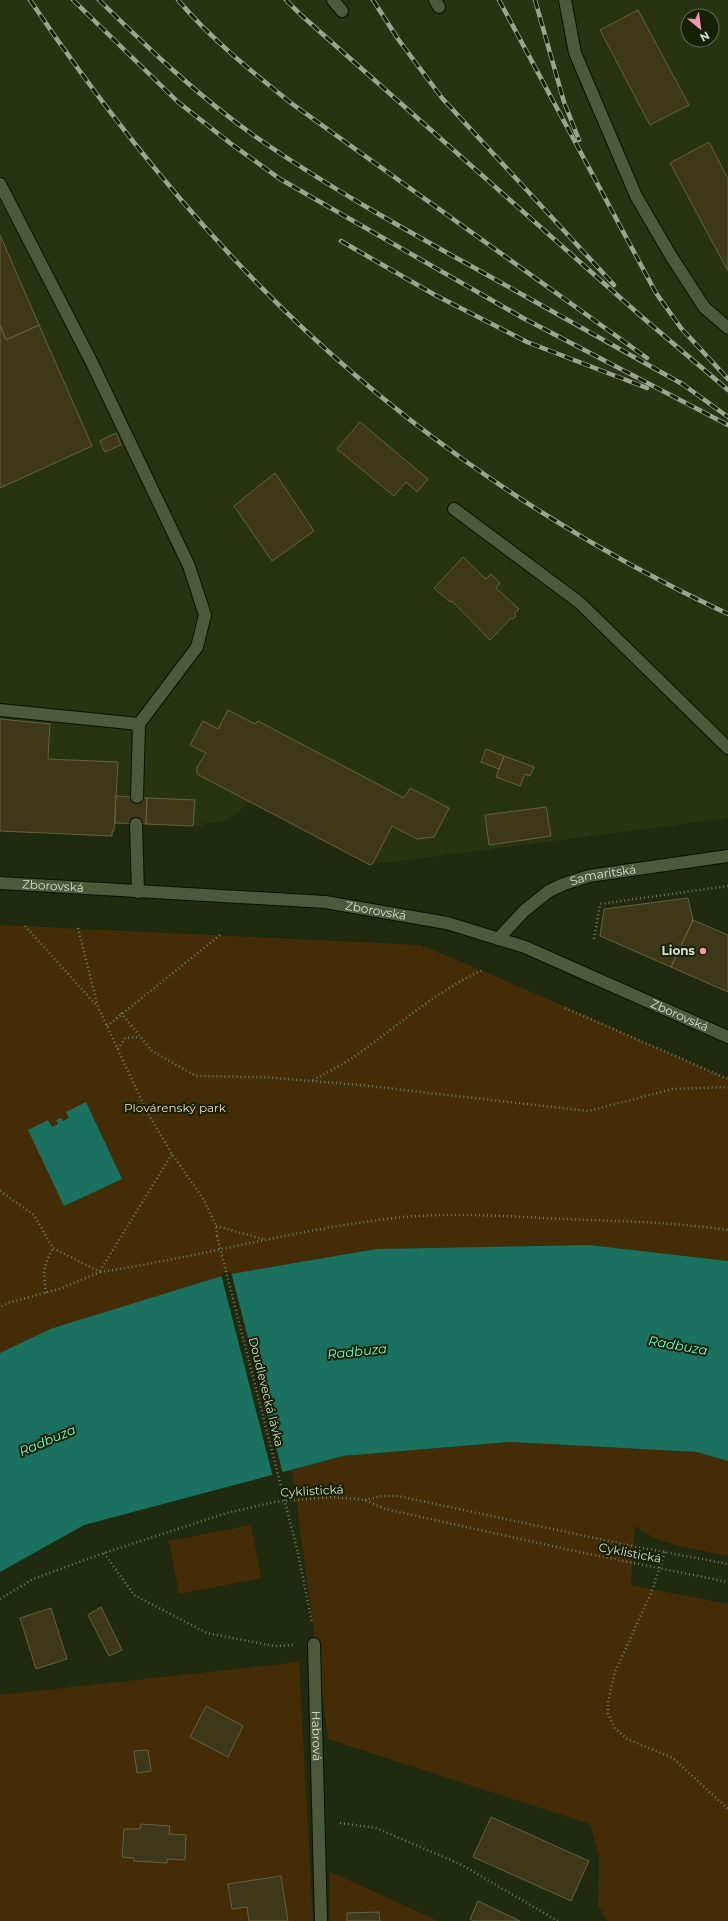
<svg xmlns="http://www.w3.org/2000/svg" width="728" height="1921" viewBox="0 0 728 1921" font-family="Montserrat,sans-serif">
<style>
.built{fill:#283411;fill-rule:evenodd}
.green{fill:#442d06}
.water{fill:#1a715f}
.pier{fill:#202a0e}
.building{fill:#3d3819;stroke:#656040}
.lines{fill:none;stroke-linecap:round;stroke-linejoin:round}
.lane-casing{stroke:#091200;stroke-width:14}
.street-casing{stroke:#091200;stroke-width:14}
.secondary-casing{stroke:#091200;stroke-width:14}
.path{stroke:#6f7760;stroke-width:2.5;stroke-dasharray:1 3;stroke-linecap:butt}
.lane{stroke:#4d593b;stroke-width:12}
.street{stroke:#4d593b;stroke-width:12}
.secondary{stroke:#4d593b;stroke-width:12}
.rail-casing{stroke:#9da590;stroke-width:4.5}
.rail{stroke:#162005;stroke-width:3;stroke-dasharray:9;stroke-linecap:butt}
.path-bridge{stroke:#6f7760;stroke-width:2.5;stroke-dasharray:1 3;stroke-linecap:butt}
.poi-dot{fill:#f19ab4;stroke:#162005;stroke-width:1.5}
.labels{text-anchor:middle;stroke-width:4;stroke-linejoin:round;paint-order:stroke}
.street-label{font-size:12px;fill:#d8dfce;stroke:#162005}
.poi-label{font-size:12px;font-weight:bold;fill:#d8dfce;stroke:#162005;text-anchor:end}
.park-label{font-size:12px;fill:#f5dcb9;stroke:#162005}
.water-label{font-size:13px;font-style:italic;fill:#6dffde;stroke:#162005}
</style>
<rect width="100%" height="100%" fill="#202a0e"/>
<path class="built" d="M 0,0 L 728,0 L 728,818 L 370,865 L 249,801 L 237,813 L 227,820 L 217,823 L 203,823 L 203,826 L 115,823 L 112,836 L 0,831 ZM 688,16 L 712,16 L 712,40 L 688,40 Z"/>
<path class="green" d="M 0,925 L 420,945 C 524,987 625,1034 728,1079 L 728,1261 L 589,1245 L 376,1249 L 225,1275 L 50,1329 L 0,1353 Z
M 511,1442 L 697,1452 L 728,1461 L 728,1556 C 698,1549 660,1546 635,1526 L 631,1585 L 728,1604 L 728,1921 L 607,1921 L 598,1905 L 599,1856 L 590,1824 L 328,1739 L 292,1470 L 343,1456 Z
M 251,1525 L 261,1578 L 179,1594 L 169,1541 Z
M 299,1662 L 313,1921 L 0,1921 L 0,1695 Z
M 329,1871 L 438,1921 L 329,1921 Z"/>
<path class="water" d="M 86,1102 L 122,1179 L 64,1206 L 28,1130 L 48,1120 L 52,1127 L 58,1124 L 56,1120 L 61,1118 L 63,1121 L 69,1118 L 66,1112 Z
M 589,1245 L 728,1261 L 728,1461 L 697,1452 L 511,1442 L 343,1456 L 84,1525 L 0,1572 L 0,1353 L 50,1329 L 225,1275 L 376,1249 Z"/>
<path class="pier" d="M 231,1272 L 283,1474 L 273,1477 L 221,1274 Z"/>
<path class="building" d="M 638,10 L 689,105 L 650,125 L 600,30 Z
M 709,142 L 728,179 L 728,271 L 670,163 Z
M 0,235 L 39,325 L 6,340 L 0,325 Z
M 0,325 L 6,340 L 39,325 L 92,446 L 0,488 Z
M 360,422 L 428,479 L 417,492 L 406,482 L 394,496 L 337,449 Z
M 116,433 L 121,445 L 105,452 L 100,441 Z
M 275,473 L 314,531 L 272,561 L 234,506 Z
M 463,557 L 486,579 L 491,574 L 500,583 L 496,588 L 519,609 L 514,614 L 516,616 L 513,619 L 511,618 L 490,640 L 452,601 L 450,602 L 434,588 Z
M 228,710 L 255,724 L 258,721 L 404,798 L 410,788 L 449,808 L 434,837 L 417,839 L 392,826 L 373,863 L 370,865 L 197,774 L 197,767 L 206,753 L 190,745 L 203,721 L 218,729 Z
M 0,719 L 50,724 L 48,759 L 118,762 L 114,831 L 112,831 L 112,836 L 0,831 Z
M 486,749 L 504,756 L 499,769 L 481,762 Z
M 504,756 L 534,767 L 530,776 L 525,774 L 520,786 L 496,777 Z
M 116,796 L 147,798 L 146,824 L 115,823 Z
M 147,798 L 195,800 L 193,826 L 146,824 Z
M 546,807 L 551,836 L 489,845 L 485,815 Z
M 688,898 L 693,920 L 671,967 L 600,936 L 604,909 Z
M 693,920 L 728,935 L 728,992 L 671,967 Z
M 101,1607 L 122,1650 L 109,1656 L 88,1615 Z
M 51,1608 L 67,1659 L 36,1669 L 20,1618 Z
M 206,1706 L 243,1726 L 228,1757 L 190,1737 Z
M 148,1750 L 151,1771 L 137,1773 L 134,1751 Z
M 491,1817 L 589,1861 L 571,1901 L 473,1857 Z
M 141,1824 L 170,1826 L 169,1834 L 186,1835 L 185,1860 L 167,1859 L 167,1863 L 134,1861 L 134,1858 L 122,1857 L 124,1829 L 140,1829 Z
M 281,1876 L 288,1921 L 249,1921 L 247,1907 L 232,1909 L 228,1884 Z
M 478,1901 L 520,1921 L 473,1921 L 470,1919 Z
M 379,1912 L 380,1921 L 347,1921 L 347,1913 Z"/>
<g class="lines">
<g class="lane-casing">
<path id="lane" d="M 333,0 L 342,11
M 435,0 L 439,7
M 565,0 L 575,53 L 636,196 L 671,256 L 704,307 L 728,328
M 0,184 L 92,363 L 189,566 L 205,615 L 197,647 L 139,724
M 454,509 L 580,603 L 728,748
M 0,710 L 139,724 L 137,797
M 136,824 L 138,892"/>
</g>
<g class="street-casing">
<g id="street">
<path id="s1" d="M 314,1644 L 321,1921"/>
</g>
</g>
<g class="secondary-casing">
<g id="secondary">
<path id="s2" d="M 0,883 L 325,902 L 447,923 L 525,947 L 728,1037"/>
<path id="s3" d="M 498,939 L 524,911 L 549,891 L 564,884 L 589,876 L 728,856"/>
</g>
</g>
<path class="path" d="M 25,926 L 97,1006
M 78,928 L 98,1007 L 147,1112 L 172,1154 L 204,1200 L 216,1226 L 217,1236
M 594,939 L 600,904 L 728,886
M 565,1008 L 728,1079
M 121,1013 L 152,1051 L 196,1076 L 263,1077 L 360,1085 L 588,1111 L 673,1089 L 728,1087
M 107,1026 L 220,935
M 118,1049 L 125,1038 L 140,1037
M 313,1080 C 328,1072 344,1064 358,1054 C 399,1025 436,991 483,970
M 0,1191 L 34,1215 L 53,1248 L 100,1272 L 62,1288 L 8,1303 L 0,1307
M 216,1226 L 263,1239
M 100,1271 L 172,1154
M 100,1272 C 194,1258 285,1232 379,1220 C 438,1211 503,1216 563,1219 C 618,1221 673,1222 728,1230
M 46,1293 C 43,1272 43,1266 53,1248
M 365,1500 L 382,1496 L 398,1496 L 632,1546 L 728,1564
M 665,1552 L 651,1593 L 615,1672 L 608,1702 L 608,1714 L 615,1728 L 627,1739 L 673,1758 L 728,1809
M 104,1553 L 134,1595 L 207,1633 L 274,1646 L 294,1645
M 298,1553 L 312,1623
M 0,1599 L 33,1579 L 104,1553 L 227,1513 L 274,1502 L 332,1497 L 365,1500 L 385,1509 L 584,1553 L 728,1582
M 340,1823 L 376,1828 L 460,1864 L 558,1921"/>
<use href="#lane" class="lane"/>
<use href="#street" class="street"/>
<use href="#secondary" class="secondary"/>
<g class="rail-casing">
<path id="rail" d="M 30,0 C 92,92 159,179 235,260 C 373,408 544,528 728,614
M 73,0 L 178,102 L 230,143 L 280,179 L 523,318 L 728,425
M 99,0 C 148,48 199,97 256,137 C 328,187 404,229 480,271 C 549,309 617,347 684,385
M 178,0 C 211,39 251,71 291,103 L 647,358
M 286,0 L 301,15 L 642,317 L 728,390
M 373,0 L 398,39 L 442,98 L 614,285
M 499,0 L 656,293 L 681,328 L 728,379
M 535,0 L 564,102 L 579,140
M 341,241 L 435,295 L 527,342 L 647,388
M 681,383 L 728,417"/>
</g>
<use href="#rail" class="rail"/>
<path class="path-bridge" d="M 217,1236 L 298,1553"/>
</g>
<circle class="poi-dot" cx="703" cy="951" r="4"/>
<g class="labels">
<g class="street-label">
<text dy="4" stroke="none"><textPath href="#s3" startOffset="127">Samaritská</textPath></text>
<text dy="4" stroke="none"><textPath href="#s2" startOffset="53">Zborovská</textPath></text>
<text dy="4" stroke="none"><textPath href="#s2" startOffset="377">Zborovská</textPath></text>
<text dy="4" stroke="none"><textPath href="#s2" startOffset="700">Zborovská</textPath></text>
<text transform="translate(266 1392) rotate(76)" y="4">Doudlevecká lávka</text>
<text transform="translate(312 1491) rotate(-3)" y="4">Cyklistická</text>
<text transform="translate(630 1553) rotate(11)" y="4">Cyklistická</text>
<text dy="4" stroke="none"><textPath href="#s1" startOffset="92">Habrová</textPath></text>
</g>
<g class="poi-label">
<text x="695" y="955">Lions</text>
</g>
<g class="park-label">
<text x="175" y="1112">Plovárenský park</text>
</g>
<g class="water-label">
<text transform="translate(678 1345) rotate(10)" y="5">Radbuza</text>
<text transform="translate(357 1351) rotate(-6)" y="5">Radbuza</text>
<text transform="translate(47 1440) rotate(-23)" y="5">Radbuza</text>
</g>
</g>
<g transform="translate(700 28) rotate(151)"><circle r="19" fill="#162005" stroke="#646c55"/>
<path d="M0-3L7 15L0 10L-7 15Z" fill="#f19ab4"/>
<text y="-6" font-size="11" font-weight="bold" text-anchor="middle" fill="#d8dfce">N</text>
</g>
</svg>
